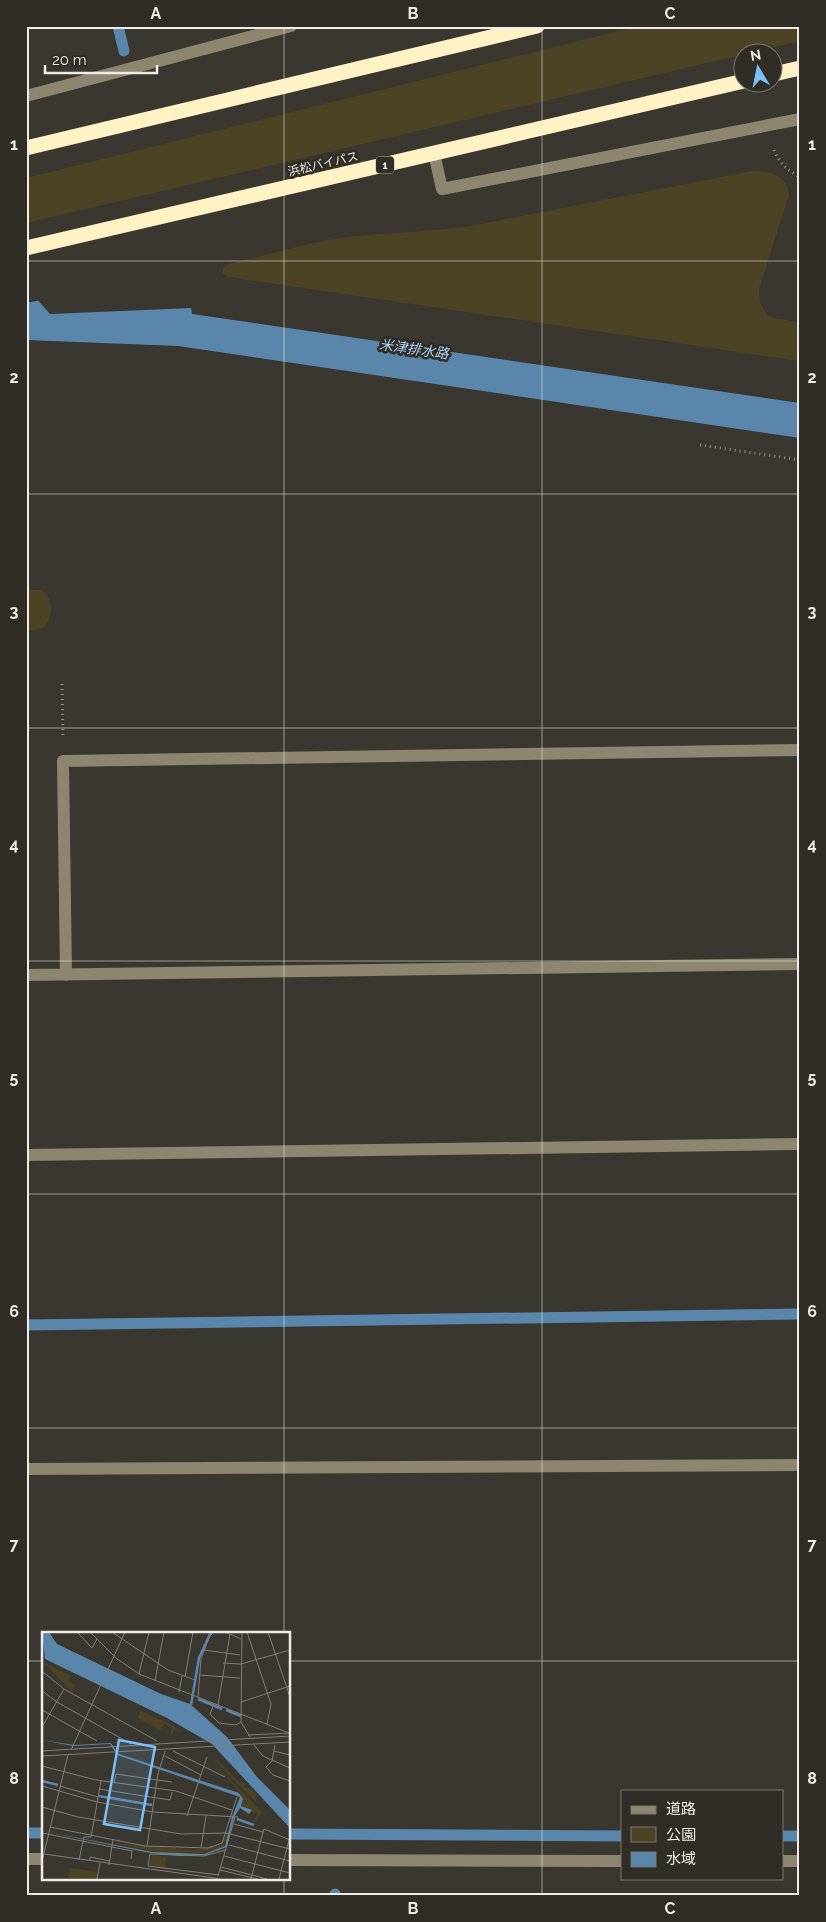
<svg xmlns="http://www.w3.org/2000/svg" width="826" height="1922" viewBox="0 0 826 1922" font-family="Raleway,'Noto Sans JP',sans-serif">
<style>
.green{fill:#4c4325}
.water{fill:#5a86ab}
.pier{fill:#39372f}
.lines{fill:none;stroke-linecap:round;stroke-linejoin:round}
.stream{stroke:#5a86ab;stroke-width:11}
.path{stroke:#96948d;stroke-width:3;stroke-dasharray:1 4;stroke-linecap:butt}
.minor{stroke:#8c856f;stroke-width:12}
.highway{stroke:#fff2c5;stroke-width:15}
.grid{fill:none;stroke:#eeece7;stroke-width:1;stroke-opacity:0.55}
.labels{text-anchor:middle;stroke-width:5;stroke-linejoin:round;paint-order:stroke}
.shield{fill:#2f2d25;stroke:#b5b3ad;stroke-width:1}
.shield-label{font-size:11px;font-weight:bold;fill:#eeece7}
.street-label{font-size:12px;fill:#eeece7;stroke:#2f2d25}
.water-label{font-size:14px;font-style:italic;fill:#acd2f4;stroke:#2f2d25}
.inset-river{fill:none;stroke:#5a86ab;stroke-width:2.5}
.inset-road{fill:none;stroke:#817f79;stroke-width:1}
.view{fill:#7abff8;fill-opacity:0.15;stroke:#7abff8;stroke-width:2.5}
.inset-edge{fill:none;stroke:#eeece7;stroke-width:2.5}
.neatline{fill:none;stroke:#eeece7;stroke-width:2}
.grid-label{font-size:16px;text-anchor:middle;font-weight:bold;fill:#eeece7}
</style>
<rect width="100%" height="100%" fill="#39372f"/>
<path class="green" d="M 639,26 L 800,26 L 800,41 L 26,223 L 26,178 Z
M 752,171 C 769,171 788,175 789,195 L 759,289 L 760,303 L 767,315 L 779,319 L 800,322 L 800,361 L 228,277 L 223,274 L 223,268 L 229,264 C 268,255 308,242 349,237 C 389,232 431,232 471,226 Z
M 32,590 L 42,590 C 43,592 46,593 47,595 C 53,604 52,623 42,628 C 38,630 31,630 26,630 L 26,591 Z"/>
<path class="water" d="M 26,287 L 50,314 L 191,308 L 192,314 L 800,403 L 800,438 L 178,346 L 26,340 Z"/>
<path class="pier" d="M 26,285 L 28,286 L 41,300 L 26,303 Z"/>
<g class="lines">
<path class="stream" d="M 118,26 L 124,51
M 26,1325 L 800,1314
M 26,1833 L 44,1833
M 289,1834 L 622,1836
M 782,1836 L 800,1836
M 335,1894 L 335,1896"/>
<path class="path" d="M 774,150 C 780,164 787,170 800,177
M 700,445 L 800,460
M 62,684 L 63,736"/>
<path class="minor" d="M 26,96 L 291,26
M 434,153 L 442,189 L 800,119
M 26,975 L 800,964
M 66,975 L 63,761 L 800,750
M 26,1155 L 800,1144
M 26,1469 L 800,1465
M 26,1859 L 44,1859
M 289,1860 L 622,1861
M 782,1861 L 800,1861"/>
<path class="highway" d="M 774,74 L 800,68
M 26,148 L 537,26
M 26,248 L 744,81"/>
</g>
<path class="grid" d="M 284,26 L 284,1633M 542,26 L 542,1896M 26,261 L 800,261M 26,494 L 800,494M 26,728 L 800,728M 26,961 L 800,961M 26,1194 L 800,1194M 26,1428 L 800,1428M 26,1661 L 44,1661M 289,1661 L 800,1661M 284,1878 L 284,1896"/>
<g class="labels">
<rect class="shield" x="376" y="156.5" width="18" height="17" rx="4"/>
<g class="shield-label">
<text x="385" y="169">1</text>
</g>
<g class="street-label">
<text transform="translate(323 164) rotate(-13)" y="4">浜松バイパス</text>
</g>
<g class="water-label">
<text transform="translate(414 349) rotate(8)" y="5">米津排水路</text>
</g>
</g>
<g transform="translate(42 1632)">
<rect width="248" height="248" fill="#39372f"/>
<path d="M 0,29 L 29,44 L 26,49 L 33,53 L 31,61 ZM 86,73 L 128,92 L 141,101 L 133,97 L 127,107 L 130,95 L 123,92 L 118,98 L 96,86 L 98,79 ZM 165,124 L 220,180 L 214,190 L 204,188 L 211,189 L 216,182 L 200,174 L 201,167 L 197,159 ZM 175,127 L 197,150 L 203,151 L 202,155 L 208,156 L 214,162 L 214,170 L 173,129 ZM 183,203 L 186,203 L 181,215 L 160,221 L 114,220 L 72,211 L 152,218 L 179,213 ZM 110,223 L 124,225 L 123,236 L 108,233 ZM 28,236 L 56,240 L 55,247 L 26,246 Z" fill="#4c4325"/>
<path d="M 0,0 L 7,0 L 15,12 L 119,62 L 148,72 L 185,105 L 215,145 L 247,177 L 247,195 L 170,112 L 125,86 L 3,27 ZM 0,108 L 32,113 L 69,111 L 77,122 L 197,161 L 201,167 L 199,174 L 210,178 L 207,182 L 198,176 L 192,185 L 185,215 L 163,223 L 138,224 L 108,221 L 0,199 L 111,220 L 162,222 L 183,214 L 190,185 L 198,165 L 75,123 L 68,112 L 31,114 Z" fill="#5a86ab"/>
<path class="inset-river" d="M 156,67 L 180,77M 149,73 L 157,26 L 169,0M 184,78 L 199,84M 0,149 L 16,153M 57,164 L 110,173M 195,187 L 212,193"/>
<path class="inset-road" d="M 35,0 L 50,16 L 55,7M 48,0 L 74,26 L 97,42 L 247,101M 70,0 L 126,38 L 153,48M 183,0 L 199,7M 200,0 L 199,90 L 208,105M 205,0 L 229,72 L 225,92M 226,0 L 248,65M 162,18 L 198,23M 181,31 L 199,32 L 248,18M 0,39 L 22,57 L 115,109M 97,42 L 107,0M 157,43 L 198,46M 143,45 L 151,0M 113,49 L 122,0M 0,59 L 15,70 L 89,112M 137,60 L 140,44M 156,66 L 159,27 L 167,5 L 172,0M 199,70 L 248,54M 172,72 L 168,82 L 177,91 L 194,93 L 199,90M 176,73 L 188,2M 0,78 L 55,109M 0,95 L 22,57M 206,103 L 247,101M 212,113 L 221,124 L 248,136M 233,113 L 230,129 L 224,135 L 231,143 L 248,149M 29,118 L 83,0M 0,119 L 248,104M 131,119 L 183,145M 232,119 L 248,123M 0,124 L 248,110M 123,124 L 159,143M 0,134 L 54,148 L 134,159 L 190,178M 115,148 L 130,150M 72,151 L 74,142 L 115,148M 0,154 L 55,170 L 111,180 L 196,185M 18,154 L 56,165M 57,157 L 128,168 L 130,160M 0,175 L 36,185 L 139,202 L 184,201 L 248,217M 145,184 L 165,125M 192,192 L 221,200 L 222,197 L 248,208M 8,195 L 103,214 L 166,216 L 180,211 L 195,165M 0,201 L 90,219 L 89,227M 187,213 L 248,229M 105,214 L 116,142 L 123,119M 159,216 L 164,184M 2,222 L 179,247M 182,224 L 248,241M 37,228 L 42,205 L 49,205 L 59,149M 0,229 L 26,123M 48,229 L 48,225 L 68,229M 67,233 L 71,207M 179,235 L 225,247M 178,238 L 215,247M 177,243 L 106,234 L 108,222 L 162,224 L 183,218M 176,244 L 193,185M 55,247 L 58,231M 209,247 L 221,200M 237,247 L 247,208"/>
<path class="view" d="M 77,108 L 113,115 L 98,198 L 62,192 Z"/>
<rect width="248" height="248" class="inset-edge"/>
</g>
<rect width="826" height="1922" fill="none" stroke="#2f2d25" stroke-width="55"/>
<rect x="621" y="1790" width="162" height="90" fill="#2f2d25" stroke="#7b7973"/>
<rect x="631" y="1806" width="25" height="8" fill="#8c856f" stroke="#7b7973"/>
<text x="666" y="1814" font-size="15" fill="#eeece7">道路</text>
<rect x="631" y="1827" width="25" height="15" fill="#4c4325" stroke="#7b7973"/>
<text x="666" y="1840" font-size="15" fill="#eeece7">公園</text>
<rect x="631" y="1852" width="25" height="15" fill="#5a86ab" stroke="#7b7973"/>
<text x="666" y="1864" font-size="15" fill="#eeece7">水域</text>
<g transform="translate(758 68) rotate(350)"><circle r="24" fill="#2f2d25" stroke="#7b7973"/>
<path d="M0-4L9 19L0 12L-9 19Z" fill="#7abff8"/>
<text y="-8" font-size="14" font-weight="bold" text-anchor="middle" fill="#eeece7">N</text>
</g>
<path d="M45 65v8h112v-8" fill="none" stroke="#eeece7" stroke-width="2.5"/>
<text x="52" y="65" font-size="15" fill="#eeece7" stroke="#2f2d25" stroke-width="4" paint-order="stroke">20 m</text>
<rect x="28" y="28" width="770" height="1866" class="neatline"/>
<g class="grid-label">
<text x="156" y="19">A</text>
<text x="413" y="19">B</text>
<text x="670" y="19">C</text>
<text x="14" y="150">1</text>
<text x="812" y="150">1</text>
<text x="14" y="383">2</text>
<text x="812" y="383">2</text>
<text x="14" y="617">3</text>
<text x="812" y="617">3</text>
<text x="14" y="850">4</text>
<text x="812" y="850">4</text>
<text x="14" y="1083">5</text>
<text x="812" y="1083">5</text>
<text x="14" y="1317">6</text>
<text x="812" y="1317">6</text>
<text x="14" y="1550">7</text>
<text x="812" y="1550">7</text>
<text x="14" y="1784">8</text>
<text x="812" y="1784">8</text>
<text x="156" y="1914">A</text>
<text x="413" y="1914">B</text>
<text x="670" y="1914">C</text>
</g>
</svg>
